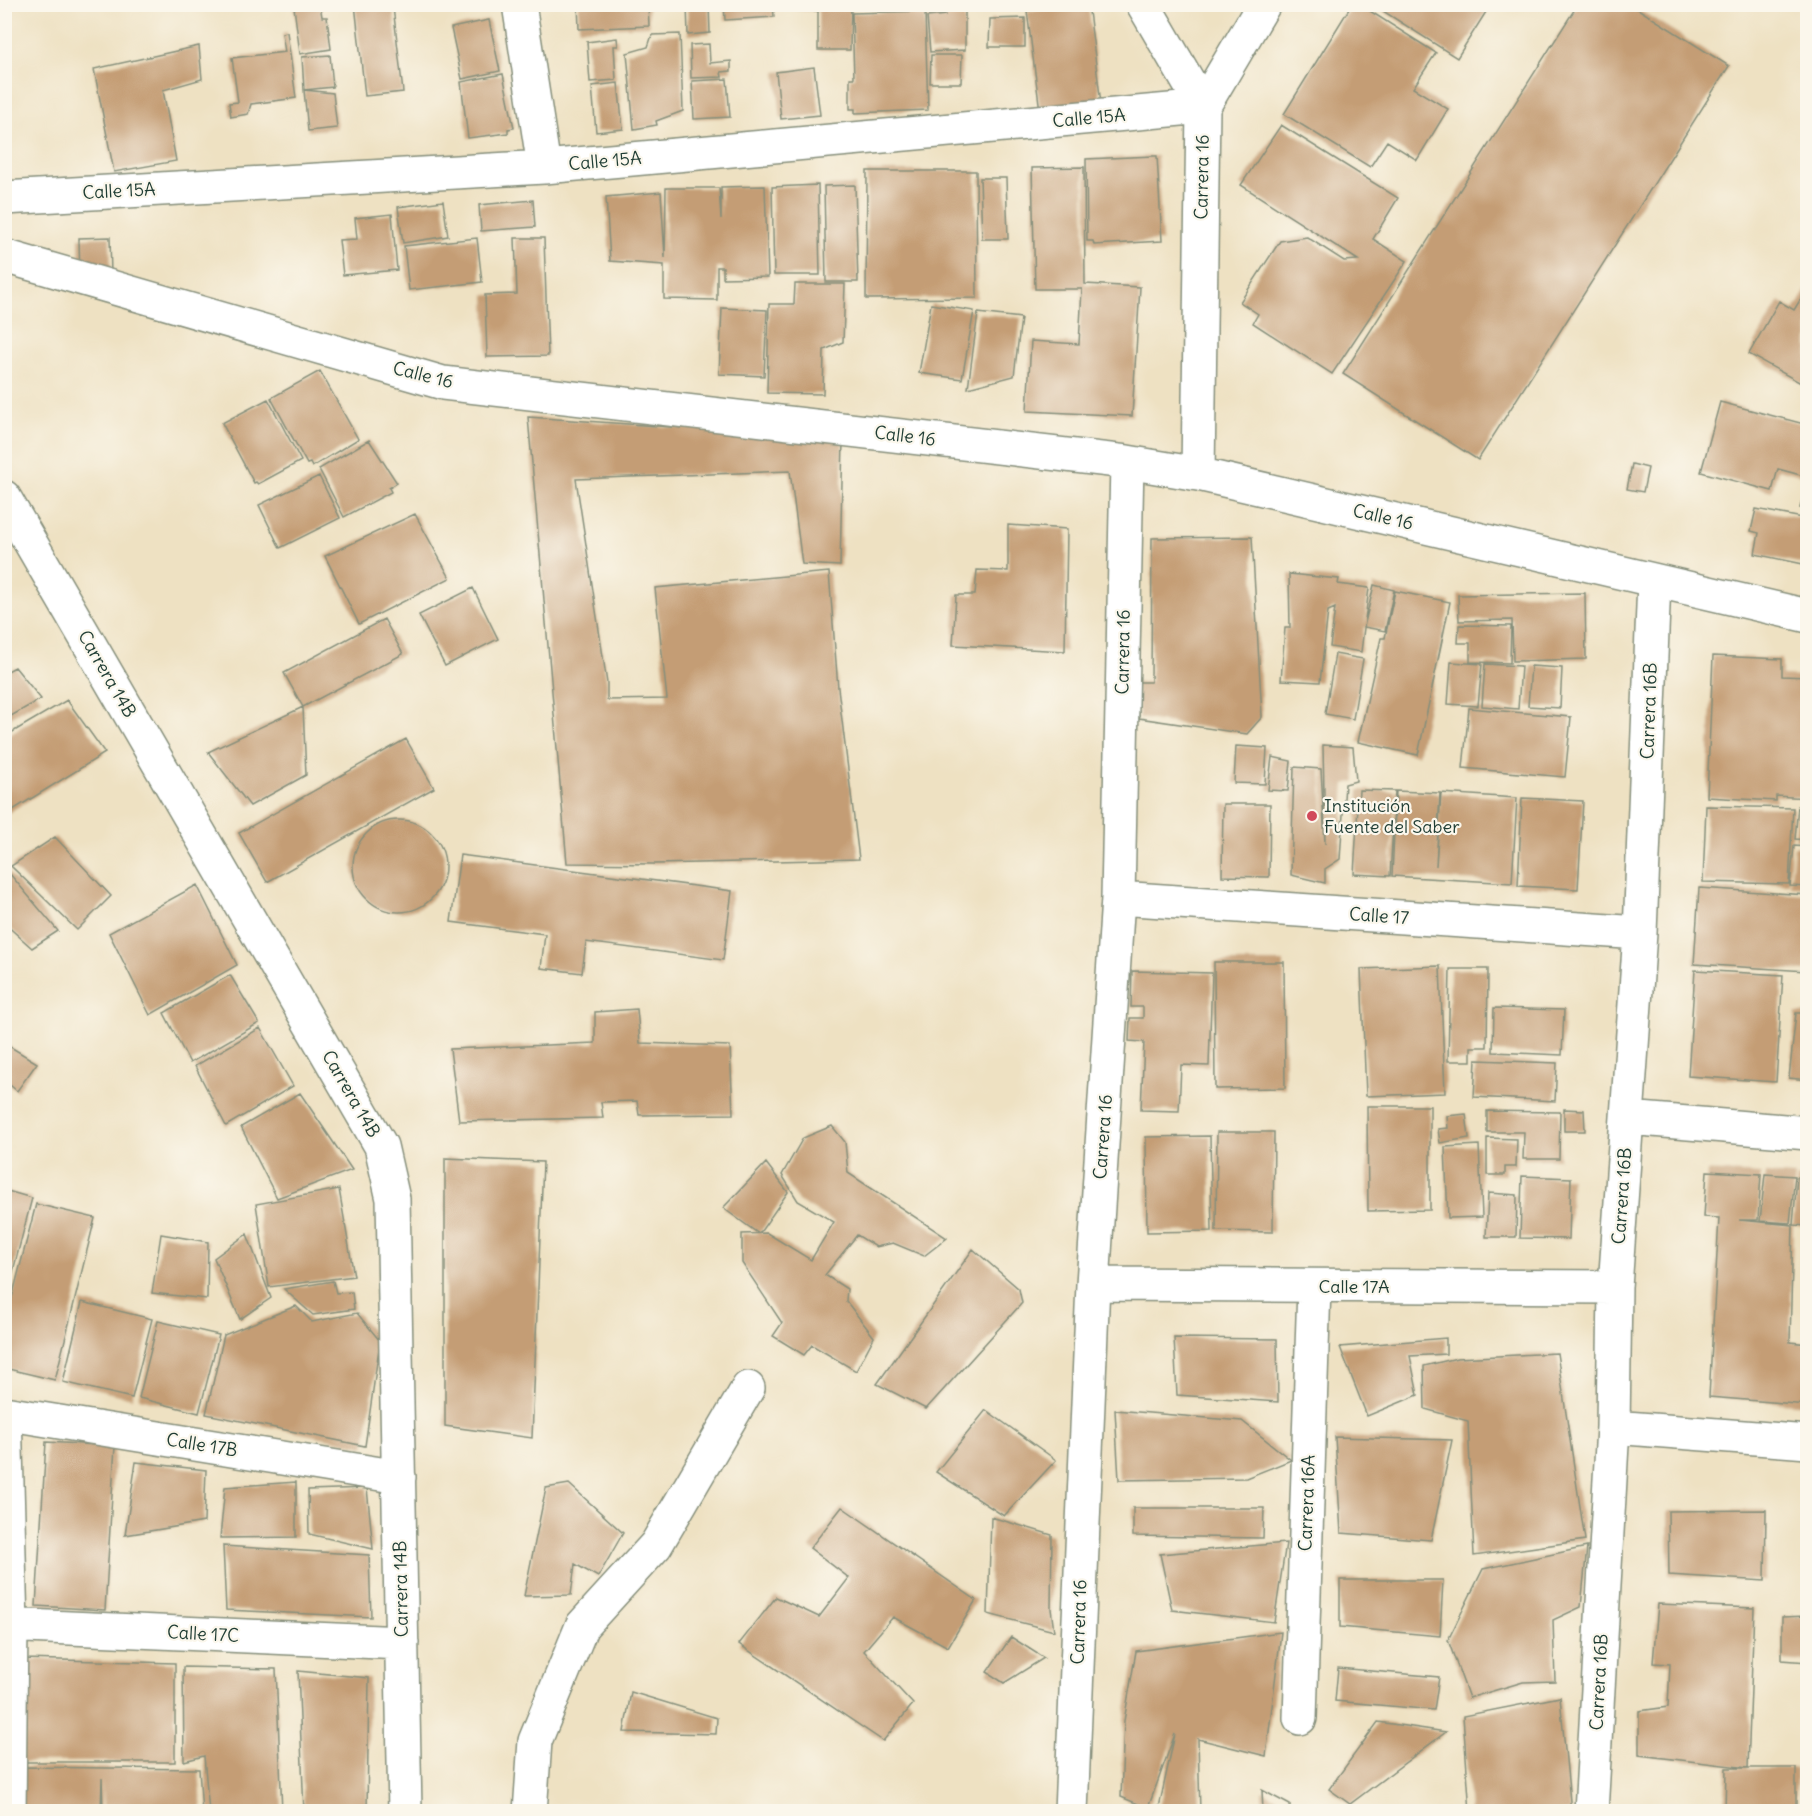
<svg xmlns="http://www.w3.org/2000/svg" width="1812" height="1816" viewBox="0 0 1812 1816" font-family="Delius,sans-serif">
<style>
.building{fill:#c49d74}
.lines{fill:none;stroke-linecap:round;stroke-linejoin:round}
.minor-casing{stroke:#868f7b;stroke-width:36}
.minor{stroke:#fff;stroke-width:33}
.poi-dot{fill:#d1495b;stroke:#fbf7ec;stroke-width:2}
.labels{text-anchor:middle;stroke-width:4.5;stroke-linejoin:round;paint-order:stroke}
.street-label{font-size:18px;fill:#1f3d34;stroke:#fbf7ec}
.poi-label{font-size:18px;fill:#1f3d34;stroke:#fbf7ec;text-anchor:start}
</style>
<rect width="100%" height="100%" fill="#fbf7ec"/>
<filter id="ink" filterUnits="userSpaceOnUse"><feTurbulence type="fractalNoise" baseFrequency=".0167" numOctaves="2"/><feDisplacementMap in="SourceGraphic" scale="12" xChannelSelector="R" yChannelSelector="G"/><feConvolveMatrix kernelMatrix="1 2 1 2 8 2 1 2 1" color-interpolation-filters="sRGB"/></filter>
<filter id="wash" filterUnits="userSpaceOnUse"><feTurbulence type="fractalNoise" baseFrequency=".008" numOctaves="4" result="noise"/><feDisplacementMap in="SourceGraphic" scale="24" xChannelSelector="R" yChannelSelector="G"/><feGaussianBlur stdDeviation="1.35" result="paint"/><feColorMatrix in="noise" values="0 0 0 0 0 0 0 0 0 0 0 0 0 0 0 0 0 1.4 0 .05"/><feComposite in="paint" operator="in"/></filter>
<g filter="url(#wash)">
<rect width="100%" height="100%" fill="#eee1c2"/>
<g id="blocks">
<path class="building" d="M 320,4 L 322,17 L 327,17 L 331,49 L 300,54 L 294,7 Z
M 355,4 L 371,4 L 372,9 L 393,7 L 403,92 L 365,96 Z
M 578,4 L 648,4 L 649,26 L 579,29 Z
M 724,4 L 773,4 L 774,17 L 725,20 Z
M 795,4 L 851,4 L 850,50 L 818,50 L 818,11 L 794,10 Z
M 944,4 L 965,4 L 965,50 L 930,52 L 927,17 L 945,15 Z
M 1071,4 L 1088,4 L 1101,103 L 1040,111 L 1027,11 Z
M 1352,4 L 1359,4 L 1436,53 L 1413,88 L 1448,109 L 1417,160 L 1387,141 L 1370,167 L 1284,114 Z
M 1372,4 L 1491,4 L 1457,58 Z
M 1578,4 L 1630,4 L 1729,66 L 1478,460 L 1343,374 Z
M 687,5 L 709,5 L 710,33 L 688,35 Z
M 925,11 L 928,110 L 855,113 L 855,109 L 850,109 L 850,78 L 854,78 L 852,13 Z
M 1025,18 L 1025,47 L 989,47 L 990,19 Z
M 489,20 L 500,71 L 462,79 L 451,28 Z
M 287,32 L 296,98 L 251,104 L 248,114 L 231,117 L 229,103 L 238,102 L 232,58 L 285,52 L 282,33 Z
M 680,34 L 683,111 L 656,121 L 657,125 L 634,129 L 627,53 L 648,47 L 652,35 Z
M 617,38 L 618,46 L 614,46 L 616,80 L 590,82 L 587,42 Z
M 709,44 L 710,63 L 731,61 L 731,71 L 721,72 L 722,77 L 691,78 L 690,45 Z
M 199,46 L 202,79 L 163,90 L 176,161 L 114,172 L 94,69 Z
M 330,55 L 333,87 L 304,90 L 302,57 Z
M 931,55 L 962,55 L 961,83 L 930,83 Z
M 814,67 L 820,115 L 781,119 L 776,72 Z
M 503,74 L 514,128 L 508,129 L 508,133 L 468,138 L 461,82 Z
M 727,79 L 730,117 L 694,119 L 692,81 Z
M 618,83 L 623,129 L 596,132 L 592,86 Z
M 304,90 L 333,93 L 337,128 L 308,131 Z
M 1281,125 L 1398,198 L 1373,239 L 1407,261 L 1332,374 L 1253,323 L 1258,314 L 1240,302 L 1280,241 L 1307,237 L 1344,261 L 1358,260 L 1241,185 Z
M 1154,156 L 1157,156 L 1162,241 L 1094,245 L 1093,241 L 1087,241 L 1086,159 Z
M 1084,167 L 1085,284 L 1140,287 L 1132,416 L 1027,411 L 1031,341 L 1079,344 L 1082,289 L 1035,289 L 1032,168 Z
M 867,171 L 976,171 L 977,298 L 866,299 Z
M 980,178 L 1006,178 L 1008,239 L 982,239 Z
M 818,185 L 820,275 L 774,275 L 772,187 Z
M 855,185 L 858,282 L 826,282 L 824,186 Z
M 765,186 L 768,277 L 723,278 L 723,267 L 717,267 L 717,300 L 664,299 L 664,265 L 610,261 L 606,197 L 661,192 L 665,258 L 666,188 L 719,188 L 721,219 L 721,187 Z
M 533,200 L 535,227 L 481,231 L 479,205 Z
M 443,201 L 448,236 L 403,243 L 398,207 Z
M 392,214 L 397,270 L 343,275 L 339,240 L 357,239 L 355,218 Z
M 110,237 L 111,275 L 80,277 L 79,238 Z
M 477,238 L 482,282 L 409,290 L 404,246 Z
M 515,238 L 544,238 L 548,356 L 487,357 L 485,295 L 517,294 Z
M 795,284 L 845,284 L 843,342 L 824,350 L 823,394 L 767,393 L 769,304 L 794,304 Z
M 1808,287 L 1808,387 L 1749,354 L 1779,301 L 1794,310 Z
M 931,304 L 974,311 L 962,379 L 919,373 Z
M 722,308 L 767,310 L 764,376 L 719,374 Z
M 978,313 L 1021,318 L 1014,376 L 968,388 Z
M 320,371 L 358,439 L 312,467 L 310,463 L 307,464 L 271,398 Z
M 268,399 L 301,461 L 258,484 L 256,482 L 254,483 L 222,423 Z
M 1720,402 L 1808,425 L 1808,477 L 1778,469 L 1772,491 L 1701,472 Z
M 528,417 L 843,439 L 840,566 L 802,564 L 790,471 L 576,479 L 607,683 L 607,700 L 667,699 L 655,588 L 829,572 L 838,688 L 859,859 L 655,864 L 567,863 Z
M 369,440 L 397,483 L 389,488 L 391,492 L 344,517 L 319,469 Z
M 1632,464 L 1648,468 L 1643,492 L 1627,489 Z
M 319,476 L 340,518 L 280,548 L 259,505 Z
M 1805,486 L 1808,486 L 1808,509 L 1800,508 Z
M 1756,509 L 1808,519 L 1808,565 L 1755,554 L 1759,533 L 1751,531 Z
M 415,514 L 450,578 L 359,624 L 325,556 Z
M 1008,525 L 1067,529 L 1065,651 L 953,645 L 956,595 L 975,595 L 977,570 L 1008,571 Z
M 1252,537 L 1262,717 L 1247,734 L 1139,718 L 1136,682 L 1151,682 L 1152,538 Z
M 1289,574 L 1339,579 L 1338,584 L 1369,588 L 1361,652 L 1330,647 L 1335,608 L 1328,611 L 1320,682 L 1281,680 L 1285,628 L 1290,628 Z
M 1374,585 L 1394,590 L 1385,631 L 1364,627 Z
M 473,588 L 498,639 L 445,666 L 419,615 Z
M 1395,591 L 1450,602 L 1418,755 L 1358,742 L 1381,638 L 1385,638 Z
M 1585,593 L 1586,659 L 1513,661 L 1512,620 L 1459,621 L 1458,595 Z
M 384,619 L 403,654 L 303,707 L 284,673 Z
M 1459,625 L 1511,626 L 1510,663 L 1470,662 L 1470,643 L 1458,643 Z
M 1335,654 L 1363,659 L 1353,719 L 1325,714 Z
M 1713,656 L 1782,659 L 1782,676 L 1808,677 L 1808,798 L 1776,796 L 1776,801 L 1707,797 Z
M 1451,662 L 1482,664 L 1478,706 L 1448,704 Z
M 1485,664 L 1521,666 L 1518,709 L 1482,706 Z
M 1531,666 L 1562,668 L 1560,708 L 1528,706 Z
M 15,667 L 41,699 L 4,720 L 4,673 Z
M 67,700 L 105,753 L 8,813 L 4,808 L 4,737 Z
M 303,707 L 306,775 L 250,806 L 208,752 Z
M 1469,708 L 1571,717 L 1565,777 L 1463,768 Z
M 406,739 L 434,788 L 267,882 L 239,833 Z
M 1323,745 L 1353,747 L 1356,781 L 1345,784 L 1340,859 L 1325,869 L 1325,883 L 1291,875 L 1294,767 L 1321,769 L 1325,844 Z
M 1236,746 L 1267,748 L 1265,784 L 1234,783 Z
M 1272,757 L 1291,761 L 1288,791 L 1268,790 Z
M 1359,790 L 1395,791 L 1390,876 L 1354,874 Z
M 1396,791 L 1440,793 L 1436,866 L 1441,793 L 1517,798 L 1512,883 L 1392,876 Z
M 1522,798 L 1583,801 L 1578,889 L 1518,886 Z
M 1223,804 L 1270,804 L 1269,877 L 1222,876 Z
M 1706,806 L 1793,808 L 1789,884 L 1703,882 Z
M 1798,806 L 1808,807 L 1808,840 L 1795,839 Z
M353 866a46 46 0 1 1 92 0a46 46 0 1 1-92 0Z
M 55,837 L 111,896 L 77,930 L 11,866 Z
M 1794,846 L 1808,847 L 1808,887 L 1790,886 Z
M 460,855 L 732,891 L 723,960 L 586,942 L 582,973 L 541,968 L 545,934 L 451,922 Z
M 4,867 L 58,931 L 32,948 L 4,923 Z
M 197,885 L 237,965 L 150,1015 L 109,933 Z
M 1699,888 L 1808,895 L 1806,971 L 1694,964 Z
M 1214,962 L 1284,962 L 1285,1088 L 1215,1089 Z
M 1440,966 L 1445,1093 L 1366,1096 L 1361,969 Z
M 1450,969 L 1488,969 L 1487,1047 L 1471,1047 L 1471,1061 L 1448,1061 Z
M 1695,970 L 1783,975 L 1776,1082 L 1688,1076 Z
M 1132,971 L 1212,973 L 1209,1066 L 1181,1065 L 1179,1111 L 1141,1110 L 1144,1042 L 1129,1041 L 1130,1018 L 1143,1018 L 1143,1007 L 1131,1007 Z
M 230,975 L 259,1023 L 190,1063 L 164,1013 Z
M 1494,1008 L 1564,1010 L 1562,1055 L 1493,1052 Z
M 637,1009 L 640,1043 L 730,1046 L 733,1114 L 639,1115 L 637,1101 L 601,1102 L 603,1118 L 459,1121 L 450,1049 L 595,1043 L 595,1012 Z
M 1796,1013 L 1808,1013 L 1808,1080 L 1789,1078 Z
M 260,1028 L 293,1086 L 226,1126 L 195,1066 Z
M 4,1043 L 37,1063 L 17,1091 L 4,1080 Z
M 1476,1060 L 1557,1063 L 1555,1101 L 1474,1097 Z
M 300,1093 L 352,1170 L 277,1198 L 241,1127 Z
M 1367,1106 L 1430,1106 L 1430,1210 L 1368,1211 Z
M 1564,1109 L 1584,1110 L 1585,1131 L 1564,1131 Z
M 1487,1111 L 1560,1112 L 1559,1159 L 1523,1159 L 1524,1132 L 1487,1132 Z
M 1466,1114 L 1469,1138 L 1440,1143 L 1438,1129 L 1448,1128 L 1447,1116 Z
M 832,1126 L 845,1142 L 848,1173 L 947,1238 L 924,1256 L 893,1243 L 876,1247 L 857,1235 L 825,1275 L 847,1289 L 846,1301 L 874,1337 L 856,1371 L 812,1345 L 804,1355 L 773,1336 L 782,1323 L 742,1263 L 742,1234 L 767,1233 L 811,1260 L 834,1222 L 798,1201 L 782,1175 L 803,1138 Z
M 1217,1132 L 1274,1132 L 1273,1232 L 1216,1231 Z
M 1210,1136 L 1212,1231 L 1147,1232 L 1146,1137 Z
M 1487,1138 L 1517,1139 L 1516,1167 L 1505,1167 L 1505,1175 L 1487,1175 Z
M 1479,1145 L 1482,1217 L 1448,1218 L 1445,1147 Z
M 445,1158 L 543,1162 L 532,1438 L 445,1426 Z
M 766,1163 L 788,1192 L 759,1234 L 723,1208 Z
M 1707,1171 L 1761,1174 L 1758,1220 L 1739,1220 L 1793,1225 L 1790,1342 L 1808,1344 L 1808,1405 L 1709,1397 L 1719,1218 L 1704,1217 Z
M 1765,1174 L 1795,1176 L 1790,1223 L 1760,1221 Z
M 1522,1176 L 1571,1178 L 1569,1239 L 1520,1238 Z
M 1803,1176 L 1808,1176 L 1808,1226 L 1793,1225 L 1797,1177 L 1803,1178 Z
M 339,1189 L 354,1276 L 269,1287 L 256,1204 Z
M 4,1190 L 32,1198 L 5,1302 L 4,1302 Z
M 1488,1193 L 1517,1195 L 1516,1237 L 1486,1237 Z
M 36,1204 L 95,1218 L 55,1380 L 4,1368 L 4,1329 Z
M 161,1234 L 208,1242 L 207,1299 L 152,1293 Z
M 247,1234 L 271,1298 L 240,1319 L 214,1258 Z
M 973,1249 L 1019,1289 L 1022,1303 L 926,1409 L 877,1384 Z
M 333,1281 L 336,1293 L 352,1292 L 354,1309 L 313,1315 L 284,1289 Z
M 82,1302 L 152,1319 L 132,1398 L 63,1382 Z
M 296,1306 L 312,1322 L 357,1313 L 380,1341 L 365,1446 L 206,1414 L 224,1335 Z
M 158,1321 L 219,1335 L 199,1413 L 139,1398 Z
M 1174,1338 L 1277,1339 L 1278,1402 L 1177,1395 Z
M 1446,1338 L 1446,1354 L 1410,1356 L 1418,1395 L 1367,1416 L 1340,1347 Z
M 1557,1353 L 1585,1540 L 1474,1556 L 1468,1421 L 1425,1409 L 1424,1366 L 1457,1358 Z
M 986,1410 L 1056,1460 L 1004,1516 L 936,1472 Z
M 1115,1410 L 1242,1421 L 1291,1460 L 1246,1478 L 1119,1480 Z
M 1335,1437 L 1452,1440 L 1431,1540 L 1341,1533 Z
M 46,1442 L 115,1446 L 105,1610 L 36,1606 Z
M 136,1462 L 206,1470 L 204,1522 L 125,1535 Z
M 296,1482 L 296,1537 L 220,1538 L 225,1487 Z
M 569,1484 L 623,1533 L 598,1577 L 575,1564 L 571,1595 L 524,1596 L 546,1488 Z
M 367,1488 L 373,1549 L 309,1534 L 308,1490 Z
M 842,1507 L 976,1600 L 948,1647 L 893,1617 L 864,1651 L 913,1704 L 883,1741 L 739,1644 L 776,1597 L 819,1617 L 849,1578 L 810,1548 Z
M 1133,1508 L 1264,1508 L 1263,1538 L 1133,1536 Z
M 1766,1510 L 1765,1581 L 1669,1575 L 1668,1511 Z
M 991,1517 L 1052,1535 L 1051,1609 L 1054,1631 L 988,1614 Z
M 1286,1543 L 1274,1622 L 1172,1610 L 1160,1554 Z
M 223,1546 L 369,1555 L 371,1617 L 226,1610 Z
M 1587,1547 L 1581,1607 L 1553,1620 L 1555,1681 L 1523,1682 L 1469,1698 L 1448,1640 L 1483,1569 Z
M 1340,1580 L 1443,1580 L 1440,1636 L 1340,1627 Z
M 1658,1604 L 1754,1608 L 1748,1768 L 1639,1755 L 1639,1711 L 1668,1707 L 1670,1664 L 1653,1663 Z
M 1808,1616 L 1808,1662 L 1782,1660 L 1782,1617 Z
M 1281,1632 L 1266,1756 L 1198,1739 L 1200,1812 L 1158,1812 L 1175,1734 L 1148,1808 L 1121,1797 L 1124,1721 L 1136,1651 Z
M 1011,1637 L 1044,1658 L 1004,1683 L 987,1672 Z
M 22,1659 L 175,1663 L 175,1762 L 22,1762 Z
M 183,1667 L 276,1669 L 282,1812 L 209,1812 L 204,1756 L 184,1761 Z
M 1338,1668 L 1439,1677 L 1434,1710 L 1335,1701 Z
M 298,1671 L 369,1678 L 367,1812 L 304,1812 Z
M 631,1692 L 717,1718 L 716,1734 L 624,1732 Z
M 1560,1697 L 1571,1812 L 1470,1812 L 1463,1716 Z
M 1378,1722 L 1446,1732 L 1350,1804 L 1329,1789 Z
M 18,1767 L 199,1769 L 202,1812 L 103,1812 L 102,1778 L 101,1812 L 16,1812 Z
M 1726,1768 L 1796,1768 L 1796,1812 L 1725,1812 Z
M 1262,1790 L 1290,1805 L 1290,1812 L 1263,1812 Z"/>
</g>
</g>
<g filter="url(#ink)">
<use href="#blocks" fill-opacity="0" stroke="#868f7b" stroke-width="1.5"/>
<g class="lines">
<g class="minor-casing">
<path id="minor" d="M 519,4 L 544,167
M 1143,4 L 1203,107 L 1198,474
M 4,198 L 544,167 L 1203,107 L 1264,4
M 4,256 L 443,383 L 1127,462 L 1198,474 L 1808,616
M 4,497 L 381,1146 L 393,1199 L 405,1812
M 1118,898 L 1640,933
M 1628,1118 L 1808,1133
M 1093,1284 L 1615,1287
M 4,1413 L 399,1477
M 5,1413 L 11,1625 L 9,1812
M 1613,1427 L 1808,1442
M 4,1625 L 402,1643
M 1300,1718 L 1314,1287
M 530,1812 L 535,1741 L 582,1626 L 656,1545 L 748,1388
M 1071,1812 L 1093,1284 L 1118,898 L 1127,462
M 1591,1812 L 1613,1427 L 1615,1287 L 1640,933 L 1654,581"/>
</g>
<use href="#minor" class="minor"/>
</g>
</g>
<circle class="poi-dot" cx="1312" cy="816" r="6"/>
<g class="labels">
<g class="street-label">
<text transform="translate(1089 118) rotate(-5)" y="6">Calle 15A</text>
<text transform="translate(605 161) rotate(-5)" y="6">Calle 15A</text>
<text transform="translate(1202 177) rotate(-89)" y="6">Carrera 16</text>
<text transform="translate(119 191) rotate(-3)" y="6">Calle 15A</text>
<text transform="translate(423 375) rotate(14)" y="6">Calle 16</text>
<text transform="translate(905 436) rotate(7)" y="6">Calle 16</text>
<text transform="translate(1383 517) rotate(13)" y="6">Calle 16</text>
<text transform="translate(1123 652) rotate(-89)" y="6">Carrera 16</text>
<text transform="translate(107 674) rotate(60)" y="6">Carrera 14B</text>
<text transform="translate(1649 711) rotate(-88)" y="6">Carrera 16B</text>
<text transform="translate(1379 916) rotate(4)" y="6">Calle 17</text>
<text transform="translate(351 1094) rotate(60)" y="6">Carrera 14B</text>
<text transform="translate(1103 1137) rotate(-86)" y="6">Carrera 16</text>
<text transform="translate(1622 1196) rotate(-86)" y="6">Carrera 16B</text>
<text x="1354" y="1293">Calle 17A</text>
<text transform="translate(202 1445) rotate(9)" y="6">Calle 17B</text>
<text transform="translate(1307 1503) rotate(-88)" y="6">Carrera 16A</text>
<text transform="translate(401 1589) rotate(-91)" y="6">Carrera 14B</text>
<text transform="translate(1079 1622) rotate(-88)" y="6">Carrera 16</text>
<text transform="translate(203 1634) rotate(3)" y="6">Calle 17C</text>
<text transform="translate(1599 1682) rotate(-87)" y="6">Carrera 16B</text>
</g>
<g class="poi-label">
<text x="1324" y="812">Institución<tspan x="1324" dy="21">Fuente del Saber</tspan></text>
</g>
</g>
<rect width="1812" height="1816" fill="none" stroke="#fbf7ec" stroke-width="24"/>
</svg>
